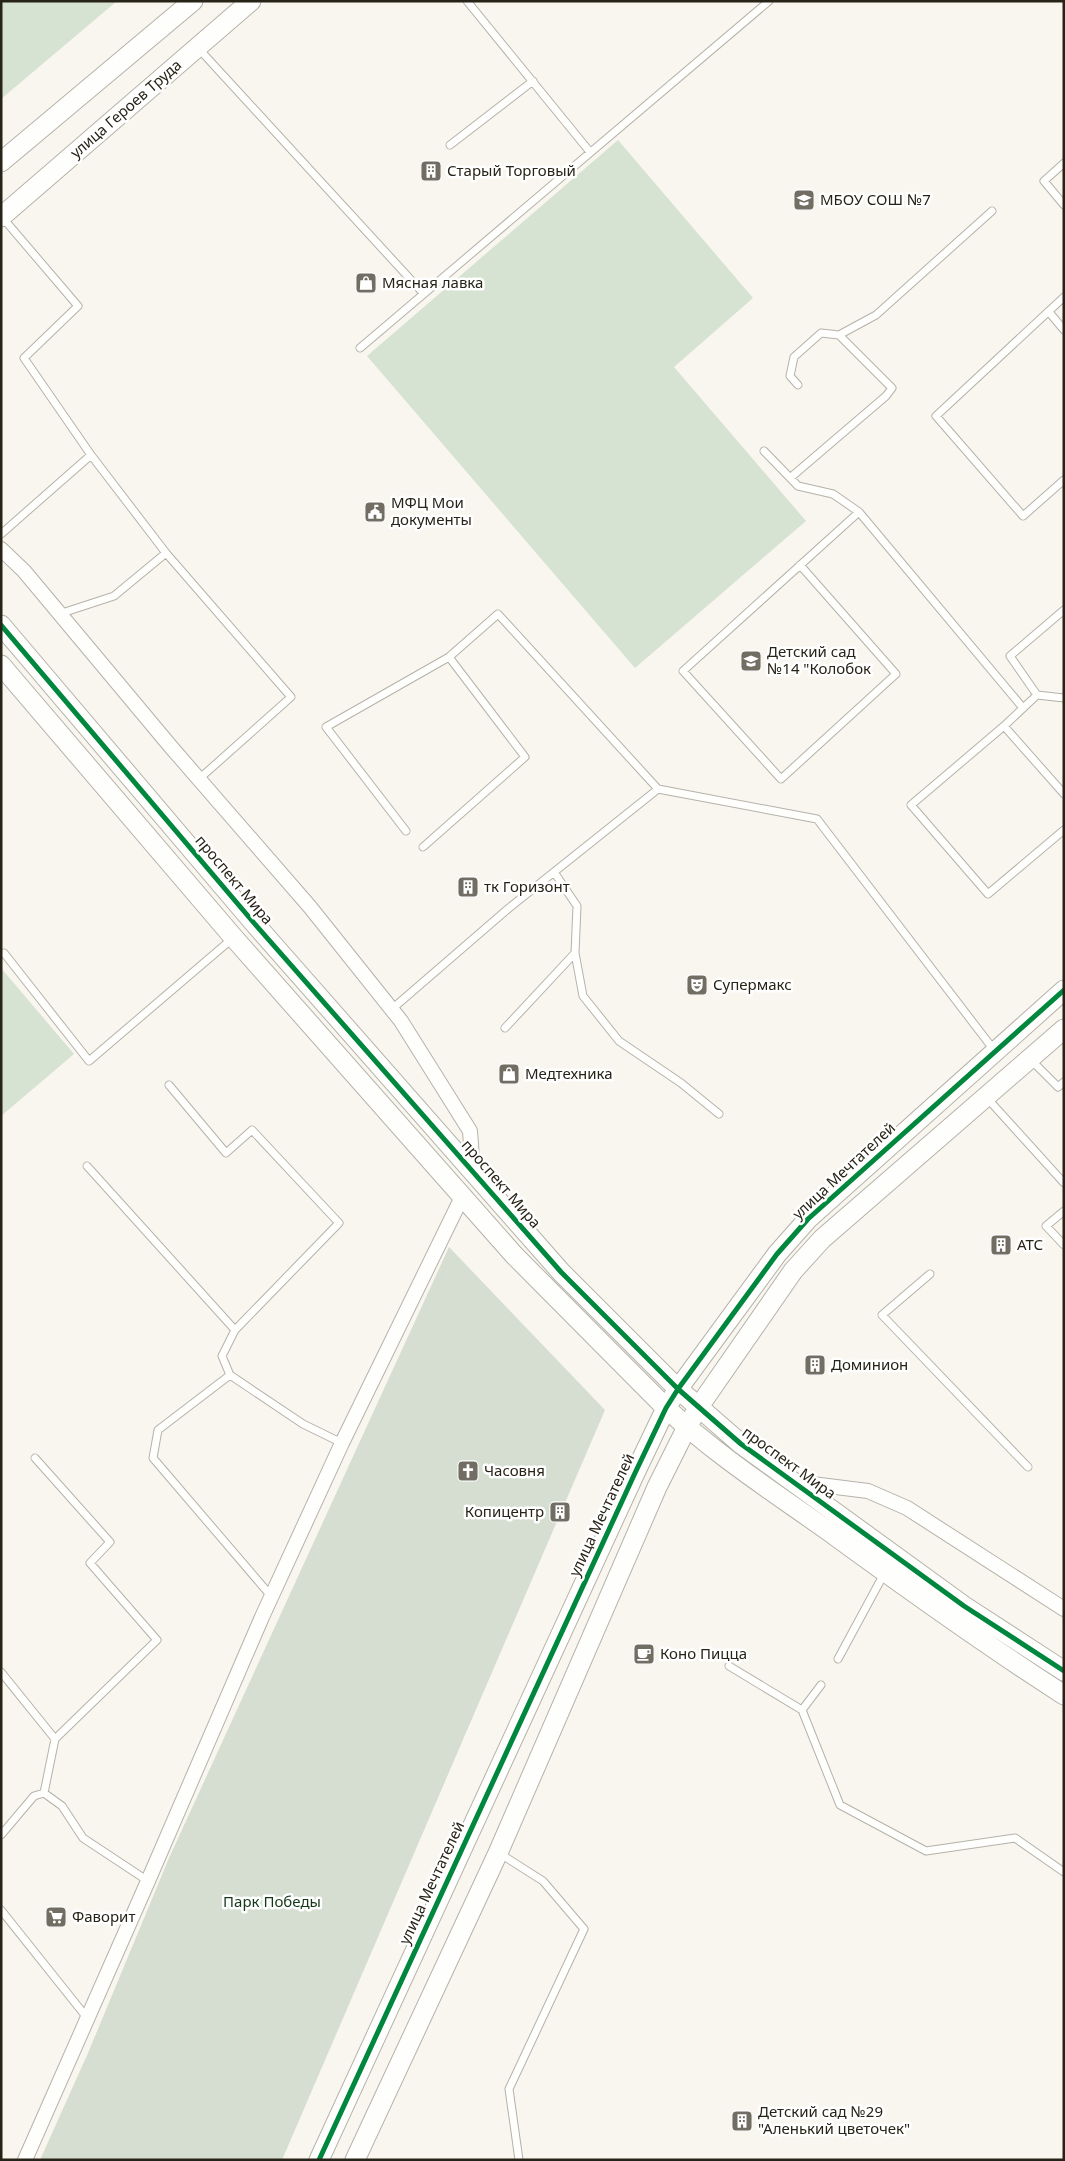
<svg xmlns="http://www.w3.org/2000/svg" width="1065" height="2161" viewBox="0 0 1065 2161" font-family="'Noto Sans',sans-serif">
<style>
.green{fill:#d5ded1}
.forest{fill:#d6e2d2}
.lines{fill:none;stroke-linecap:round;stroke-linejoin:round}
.lane-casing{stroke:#b5b2a9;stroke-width:9}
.street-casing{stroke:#b5b2a9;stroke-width:16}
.secondary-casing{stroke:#b5b2a9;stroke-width:21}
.lane{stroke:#fefefd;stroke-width:7}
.street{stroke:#fefefd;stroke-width:14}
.secondary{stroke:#fefefd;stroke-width:19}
.cycleway-casing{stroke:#fff;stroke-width:8}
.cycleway{stroke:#00873e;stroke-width:5}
.labels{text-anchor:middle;stroke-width:5;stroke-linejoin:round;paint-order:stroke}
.street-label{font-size:15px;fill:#282317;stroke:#fff}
.poi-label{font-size:15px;fill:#282317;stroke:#fff;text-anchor:start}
.park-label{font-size:15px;fill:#143918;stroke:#fff}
</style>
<rect width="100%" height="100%" fill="#f9f6ef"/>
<path class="green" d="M 449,1247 L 605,1410 L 282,2160 L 40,2160 L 88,2053 L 169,1858 Z"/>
<path class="forest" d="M 1,1 L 117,1 L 1,99 Z
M 618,140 L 753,298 L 674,367 L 806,521 L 635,668 L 367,356 Z
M 1,968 L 74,1054 L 1,1116 Z"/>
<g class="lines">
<g class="lane-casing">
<path id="lane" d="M 467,1 L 590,152
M 199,49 L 423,293
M 450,145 L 533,81
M 1064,163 L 1044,181 L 1064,205
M 2,217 L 78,306 L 24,358 L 91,455 L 166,553 L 114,596 L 59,614
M 1064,297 L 936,416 L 1023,516 L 1064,480
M 1049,312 L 1064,330
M 839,335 L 876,315 L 992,211
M 360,348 L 769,1
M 764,451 L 798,486 L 833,494 L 859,512 L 1023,708
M 790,478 L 886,396 L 892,388 L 839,335 L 821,333 L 794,357 L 790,376 L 798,385
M 1,534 L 91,455
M 166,553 L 291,697 L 199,779
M 800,565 L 896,674 L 781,779 L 683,671 L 859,512
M 1064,610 L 1010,656 L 1037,695 L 1004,726 L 911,805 L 988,894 L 1064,830
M 1037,695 L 1064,698
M 1004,726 L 1064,794
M 406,831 L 326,727 L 449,657 L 498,614 L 658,789
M 423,847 L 525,757 L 449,657
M 554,872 L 577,906 L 575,953 L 583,996 L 619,1041 L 681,1083 L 719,1114
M 4,953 L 89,1061 L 233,938
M 392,1009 L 509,908 L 658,789 L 817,819 L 994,1050
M 505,1028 L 575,953
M 1030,1059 L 1058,1087 L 1064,1082
M 169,1085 L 226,1153 L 252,1130 L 339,1223 L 235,1330 L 222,1356 L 230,1375 L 303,1424 L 342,1443
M 987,1098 L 1064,1183
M 87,1166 L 235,1330
M 1064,1211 L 1046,1226 L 1064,1245
M 930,1274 L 882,1315 L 1028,1467
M 230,1375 L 158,1430 L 153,1458 L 271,1596
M 35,1458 L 110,1542 L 90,1563 L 157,1640 L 55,1739 L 44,1793
M 838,1659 L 885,1572
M 729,1666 L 802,1710
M 1,1672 L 55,1739
M 821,1685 L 802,1710 L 840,1805 L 926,1851 L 1015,1838 L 1064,1872
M 1,1835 L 34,1796 L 44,1793 L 62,1806 L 83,1838 L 148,1881
M 499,1853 L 543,1881 L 584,1929 L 509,2089 L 519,2160
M 1,1910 L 88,2019"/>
</g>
<g class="street-casing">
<path id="street" d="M 1,549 L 24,571 L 171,747 L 310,907 L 401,1021 L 470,1131 L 473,1171
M 796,1482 L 868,1491 L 907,1508 L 1064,1609
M 25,2160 L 148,1881 L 262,1617 L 342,1443 L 462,1197"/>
</g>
<g class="secondary-casing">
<path id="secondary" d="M 1,162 L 193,1
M 1,217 L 251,1
M 1,625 L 254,923 L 561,1272 L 678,1389 L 741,1444 L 964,1606 L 1064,1671
M 1,665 L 234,938 L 514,1255 L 666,1408 C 715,1454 772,1491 827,1530 C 905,1587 983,1643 1064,1695
M 319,2160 L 635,1473 L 666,1408 L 678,1389 L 777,1254 L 808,1219 L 1064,990
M 355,2160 L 498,1853 L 657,1487 L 687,1427 L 698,1408 L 793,1271 L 822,1239 L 1064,1029"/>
</g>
<use href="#lane" class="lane"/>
<use href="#street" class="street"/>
<use href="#secondary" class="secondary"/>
<g class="cycleway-casing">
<path id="cycleway" d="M 1,625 L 254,923 L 561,1272 L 678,1389 L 741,1444 L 964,1606 L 1064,1671
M 319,2160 L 635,1473 L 666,1408 L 678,1389 L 777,1254 L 808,1219 L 1064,990"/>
</g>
<use href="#cycleway" class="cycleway"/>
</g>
<defs>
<g id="building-square" transform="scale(1.125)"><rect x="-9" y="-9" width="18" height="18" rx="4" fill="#716d63" stroke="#fff"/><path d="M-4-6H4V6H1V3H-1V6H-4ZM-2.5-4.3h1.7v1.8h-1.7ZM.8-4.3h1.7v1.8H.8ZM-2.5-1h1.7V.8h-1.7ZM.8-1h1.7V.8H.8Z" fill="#fff"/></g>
<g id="school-square" transform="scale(1.125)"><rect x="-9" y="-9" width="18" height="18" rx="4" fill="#716d63" stroke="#fff"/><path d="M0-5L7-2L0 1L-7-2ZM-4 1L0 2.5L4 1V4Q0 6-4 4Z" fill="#fff"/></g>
<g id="shop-square" transform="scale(1.125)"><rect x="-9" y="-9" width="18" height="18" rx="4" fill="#716d63" stroke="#fff"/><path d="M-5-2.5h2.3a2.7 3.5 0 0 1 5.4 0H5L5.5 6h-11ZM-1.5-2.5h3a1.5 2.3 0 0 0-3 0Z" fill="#fff"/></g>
<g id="civic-square" transform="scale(1.125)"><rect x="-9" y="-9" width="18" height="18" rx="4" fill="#716d63" stroke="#fff"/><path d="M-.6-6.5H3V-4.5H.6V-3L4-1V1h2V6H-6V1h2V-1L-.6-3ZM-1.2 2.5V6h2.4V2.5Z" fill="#fff"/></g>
<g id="theatre-square" transform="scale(1.125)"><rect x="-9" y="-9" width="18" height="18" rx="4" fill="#716d63" stroke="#fff"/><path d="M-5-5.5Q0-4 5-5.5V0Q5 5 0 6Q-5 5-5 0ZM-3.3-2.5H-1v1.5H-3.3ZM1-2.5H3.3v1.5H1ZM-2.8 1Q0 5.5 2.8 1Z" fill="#fff"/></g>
<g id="church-square" transform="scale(1.125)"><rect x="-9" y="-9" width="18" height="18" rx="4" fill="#716d63" stroke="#fff"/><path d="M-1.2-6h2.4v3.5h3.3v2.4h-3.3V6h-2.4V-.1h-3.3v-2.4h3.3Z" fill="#fff"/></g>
<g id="cafe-square" transform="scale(1.125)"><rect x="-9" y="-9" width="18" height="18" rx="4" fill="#716d63" stroke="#fff"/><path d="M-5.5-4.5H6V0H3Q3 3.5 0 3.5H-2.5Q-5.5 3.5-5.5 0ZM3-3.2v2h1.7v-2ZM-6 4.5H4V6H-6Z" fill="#fff"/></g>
<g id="supermarket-square" transform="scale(1.125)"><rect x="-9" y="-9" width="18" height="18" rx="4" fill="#716d63" stroke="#fff"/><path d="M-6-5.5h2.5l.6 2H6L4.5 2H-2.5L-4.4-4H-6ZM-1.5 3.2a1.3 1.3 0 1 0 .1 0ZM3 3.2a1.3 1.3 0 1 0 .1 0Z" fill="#fff"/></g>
</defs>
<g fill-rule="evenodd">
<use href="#building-square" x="431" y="171"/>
<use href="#school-square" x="804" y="200"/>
<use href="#shop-square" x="366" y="283"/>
<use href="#civic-square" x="375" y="512"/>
<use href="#school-square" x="751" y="661"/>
<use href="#building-square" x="468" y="887"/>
<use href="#theatre-square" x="697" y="985"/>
<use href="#shop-square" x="509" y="1074"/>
<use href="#building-square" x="1001" y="1245"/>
<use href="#building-square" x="815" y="1365"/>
<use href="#church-square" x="468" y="1471"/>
<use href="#building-square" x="560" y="1512"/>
<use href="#cafe-square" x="644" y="1654"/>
<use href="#supermarket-square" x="56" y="1917"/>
<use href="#building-square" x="742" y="2121"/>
</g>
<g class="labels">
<g class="street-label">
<text transform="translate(126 109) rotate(-41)" y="5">улица Героев Труда</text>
<text transform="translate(234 880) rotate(50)" y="5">проспект Мира</text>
<text transform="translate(844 1171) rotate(-43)" y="5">улица Мечтателей</text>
<text transform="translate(501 1184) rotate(49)" y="5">проспект Мира</text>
<text transform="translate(789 1463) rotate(36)" y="5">проспект Мира</text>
<text transform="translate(602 1515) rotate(-65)" y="5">улица Мечтателей</text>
<text transform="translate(432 1883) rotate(-65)" y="5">улица Мечтателей</text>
</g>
<g class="poi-label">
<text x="447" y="176">Старый Торговый</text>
<text x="820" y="205">МБОУ СОШ №7</text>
<text x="382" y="288">Мясная лавка</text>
<text x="391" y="508">МФЦ Мои<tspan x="391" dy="17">документы</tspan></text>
<text x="767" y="657">Детский сад<tspan x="767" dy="17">№14 "Колобок</tspan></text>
<text x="484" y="892">тк Горизонт</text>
<text x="713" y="990">Супермакс</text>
<text x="525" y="1079">Медтехника</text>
<text x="1017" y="1250">АТС</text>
<text x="831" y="1370">Доминион</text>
<text x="484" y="1476">Часовня</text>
<text x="544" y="1517" text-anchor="end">Копицентр</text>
<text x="660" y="1659">Коно Пицца</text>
<text x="72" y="1922">Фаворит</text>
<text x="758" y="2117">Детский сад №29<tspan x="758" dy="17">"Аленький цветочек"</tspan></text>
</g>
<g class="park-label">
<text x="272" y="1907">Парк Победы</text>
</g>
</g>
<rect width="1065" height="2161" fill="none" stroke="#282317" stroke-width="5"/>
</svg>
